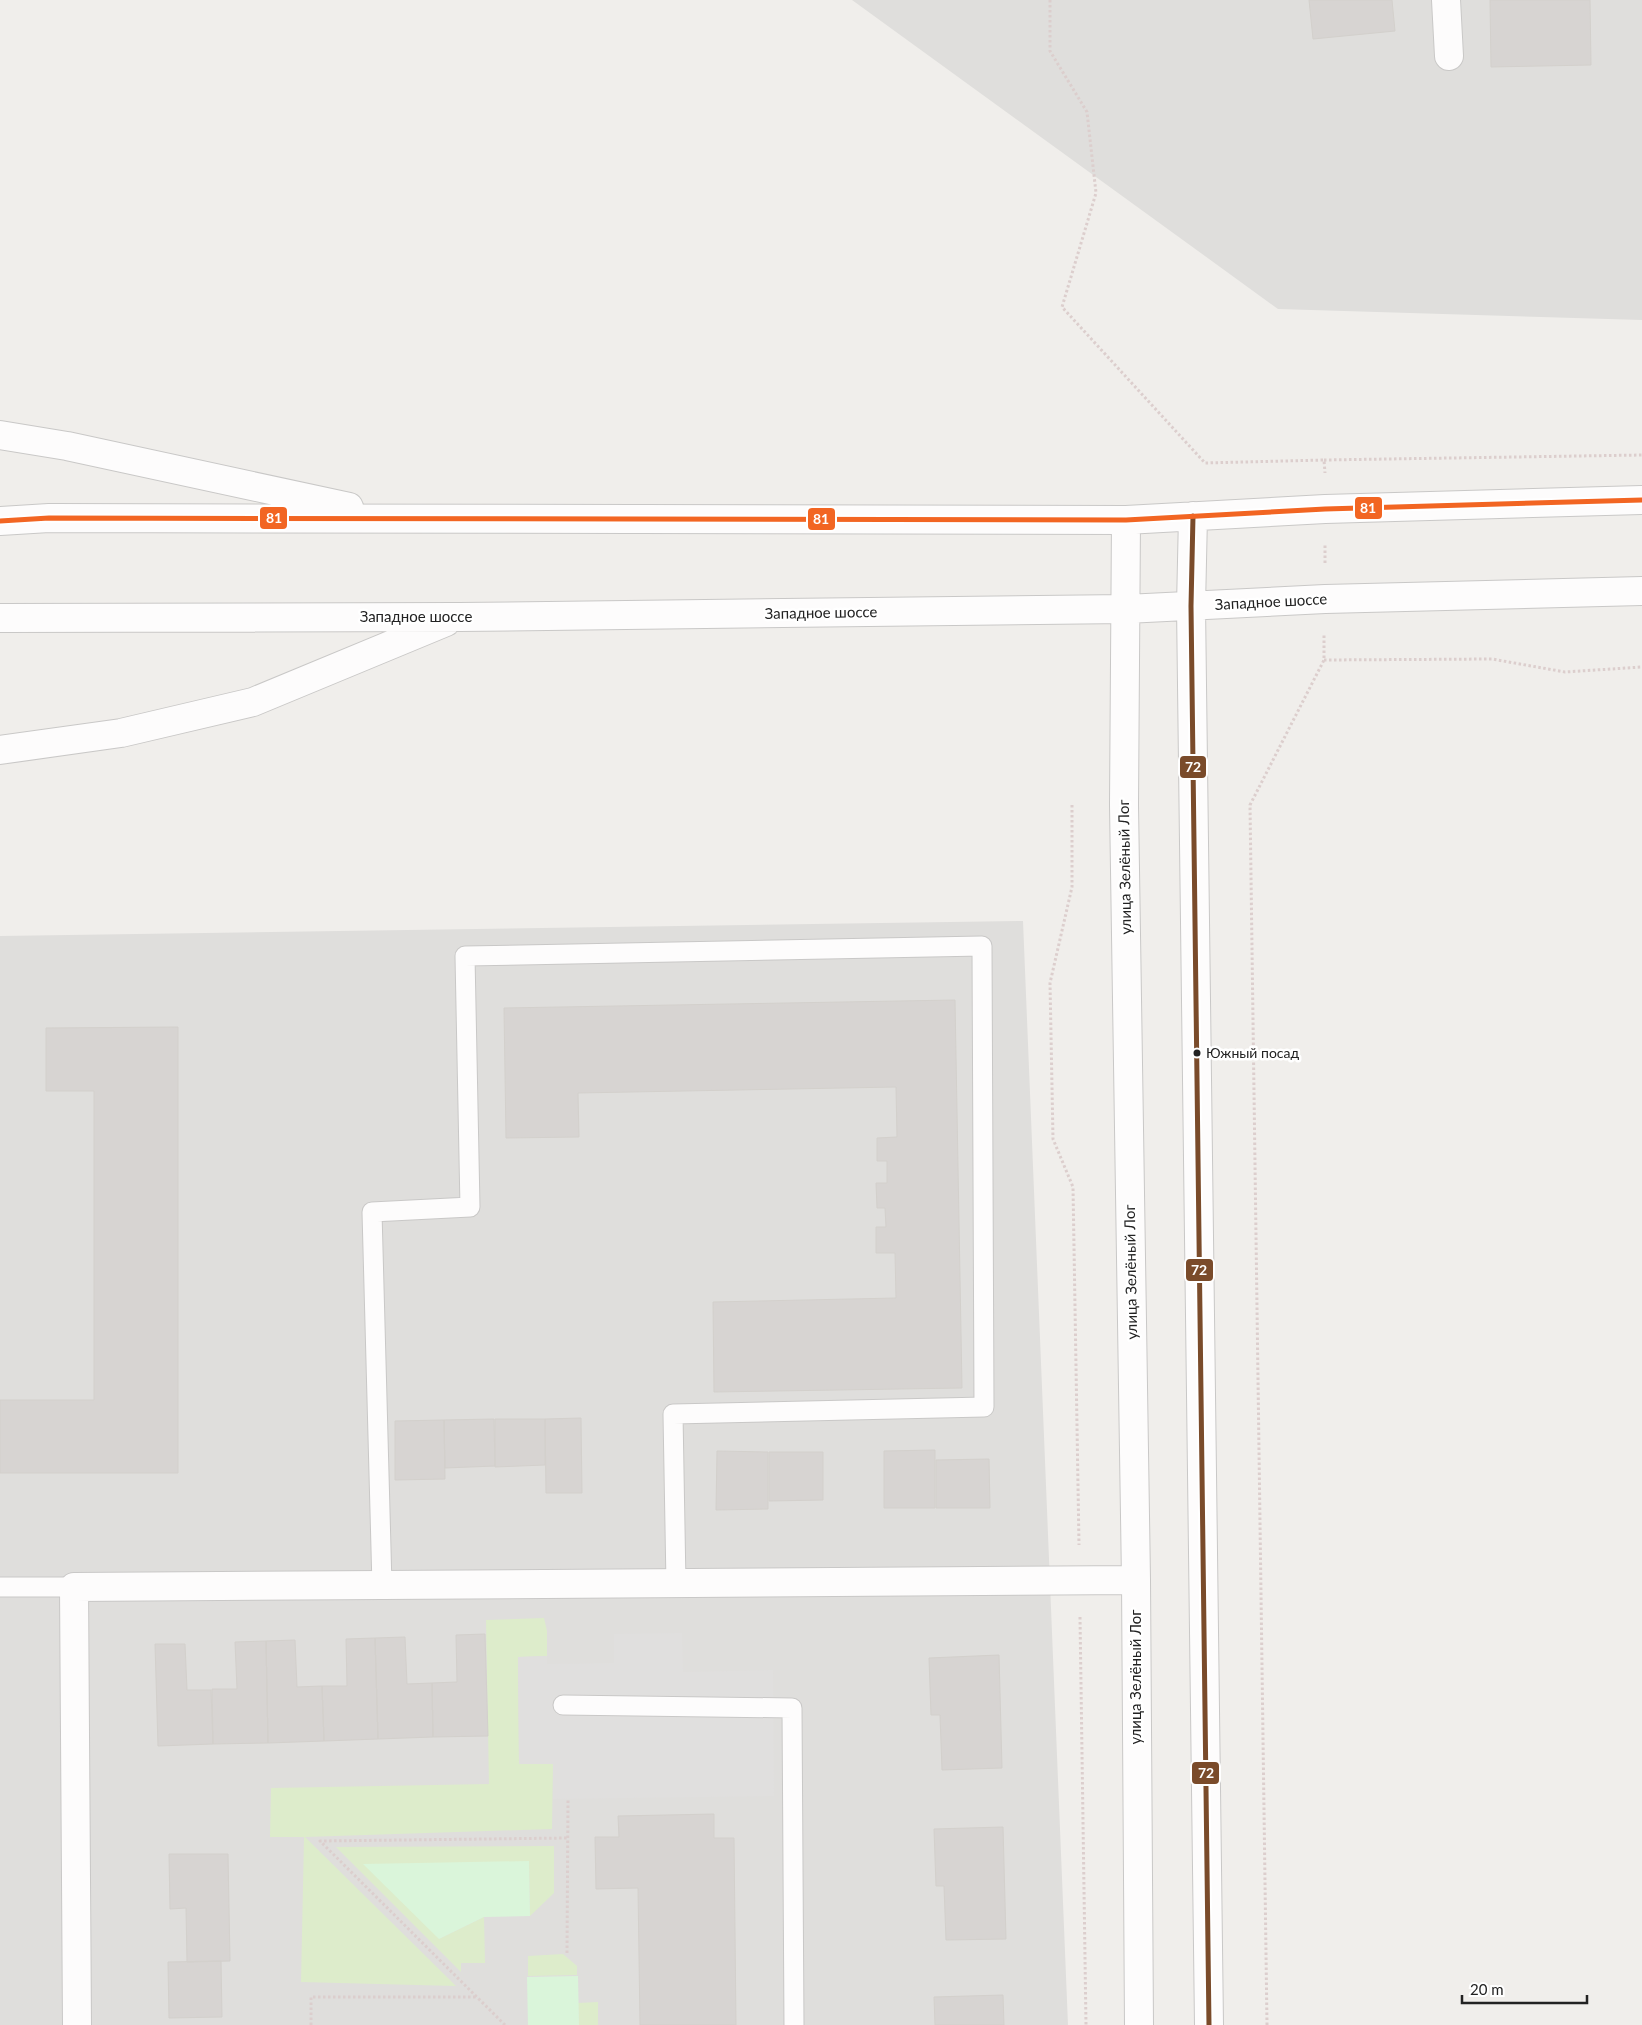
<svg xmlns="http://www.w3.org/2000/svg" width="1642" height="2025" viewBox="0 0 1642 2025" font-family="Lato,sans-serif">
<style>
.residential{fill:#dfdedc}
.grass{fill:#ddeccb}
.park{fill:#daf5da}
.parking{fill:#e0dfde}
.building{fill:#d7d4d2;stroke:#d3d0cc}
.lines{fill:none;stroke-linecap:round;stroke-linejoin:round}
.service-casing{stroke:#c9c8c7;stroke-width:21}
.minor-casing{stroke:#c9c8c7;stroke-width:30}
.path{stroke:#dccecd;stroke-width:3;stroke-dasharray:2.5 2.5;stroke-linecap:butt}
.service{stroke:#fdfcfc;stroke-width:19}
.minor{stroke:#fdfcfc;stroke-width:28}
.bus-1-casing{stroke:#fff;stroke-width:9}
.bus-2-casing{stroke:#fff;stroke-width:9}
.bus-1{stroke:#7a4b2a;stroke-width:5}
.bus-2{stroke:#f26522;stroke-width:5}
.bus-dot{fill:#222;stroke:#fff;stroke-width:2}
.labels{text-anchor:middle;stroke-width:5;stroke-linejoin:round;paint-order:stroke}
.bus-label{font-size:14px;fill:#222;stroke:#fff;text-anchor:start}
.street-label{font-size:15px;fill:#222;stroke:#fff}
.line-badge{stroke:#fff;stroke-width:2}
.badge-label{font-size:14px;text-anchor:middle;font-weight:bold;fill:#fff}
</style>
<rect width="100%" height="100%" fill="#f0eeeb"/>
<path class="residential" d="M 852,0 L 1642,0 L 1642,320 L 1278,309 Z
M 1023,921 L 1068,2025 L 0,2025 L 0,936 Z"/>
<path class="grass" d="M 544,1618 L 547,1631 L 547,1656 L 518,1657 L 519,1764 L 553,1764 L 552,1829 L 305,1837 L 456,1986 L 301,1982 L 304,1837 L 270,1837 L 271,1788 L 489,1784 L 486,1620 Z
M 554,1846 L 554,1893 L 530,1916 L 529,1861 L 439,1939 L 484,1917 L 485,1963 L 461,1963 L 461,1972 L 336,1847 Z
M 563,1954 L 577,1966 L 577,1975 L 528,1976 L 528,1956 Z
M 598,2002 L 598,2025 L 579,2025 L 578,2003 Z"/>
<path class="park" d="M 529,1861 L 530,1916 L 484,1917 L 439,1939 L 363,1864 Z
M 578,1976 L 579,2025 L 528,2025 L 527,1977 Z"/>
<path class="parking" d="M 682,1633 L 683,1672 L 773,1670 L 774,1796 L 553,1799 L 553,1764 L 519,1764 L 518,1657 L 547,1656 L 547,1664 L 614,1663 L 614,1634 Z"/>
<path class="building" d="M 1309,0 L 1392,0 L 1395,31 L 1313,39 Z
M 1490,0 L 1590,0 L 1591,65 L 1491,67 Z
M 955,1000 L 962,1388 L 714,1392 L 713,1302 L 896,1298 L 895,1253 L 876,1253 L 876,1227 L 886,1227 L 885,1208 L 877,1208 L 876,1183 L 887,1183 L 887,1161 L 877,1161 L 877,1138 L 897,1137 L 896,1087 L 578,1093 L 579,1137 L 506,1138 L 504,1008 Z
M 178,1027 L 178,1473 L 0,1473 L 0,1400 L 94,1400 L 94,1091 L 46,1091 L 46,1028 Z
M 581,1418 L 582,1493 L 546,1493 L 545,1419 Z
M 494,1419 L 495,1466 L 445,1468 L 444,1420 Z
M 495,1419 L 545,1419 L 545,1465 L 495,1467 Z
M 444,1420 L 445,1479 L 395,1480 L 395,1421 Z
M 935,1450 L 935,1508 L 884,1508 L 884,1451 Z
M 717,1451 L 768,1452 L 768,1509 L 716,1510 Z
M 769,1452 L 823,1452 L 823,1500 L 769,1501 Z
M 989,1459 L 990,1508 L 936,1508 L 936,1460 Z
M 485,1634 L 488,1736 L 433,1737 L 432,1683 L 457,1682 L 456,1635 Z
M 405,1637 L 407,1684 L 432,1683 L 433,1737 L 378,1739 L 375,1638 Z
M 375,1638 L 378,1739 L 324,1741 L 322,1686 L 347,1686 L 346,1639 Z
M 295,1640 L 297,1687 L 322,1686 L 324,1741 L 268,1743 L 266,1641 Z
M 266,1641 L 268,1743 L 213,1744 L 212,1689 L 237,1689 L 235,1642 Z
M 155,1644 L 185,1644 L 187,1690 L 211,1690 L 213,1744 L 158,1746 Z
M 999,1655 L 1002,1768 L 942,1770 L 940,1715 L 931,1715 L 929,1658 Z
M 714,1814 L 714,1838 L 734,1838 L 736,2025 L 640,2025 L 638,1888 L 596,1889 L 595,1837 L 619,1837 L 618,1816 Z
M 1003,1827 L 1006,1939 L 946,1940 L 944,1886 L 936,1886 L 934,1829 Z
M 169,1854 L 228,1854 L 230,1961 L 187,1962 L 186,1908 L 170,1909 Z
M 221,1961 L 222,2017 L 169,2018 L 168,1962 Z
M 1003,1995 L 1004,2025 L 935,2025 L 934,1997 Z"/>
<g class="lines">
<g class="service-casing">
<path id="service" d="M 382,1586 L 372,1212 L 470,1207 L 465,956 L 982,946 L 984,1407 L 673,1414 L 676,1584
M 0,1587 L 74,1587
M 563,1705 L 792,1708 L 794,2025"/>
</g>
<g class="minor-casing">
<path id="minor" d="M 1446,0 L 1449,56
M 0,435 L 67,446 L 349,507
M 1193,516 L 1191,606 L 1209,2025
M 1126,520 L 1124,805 L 1136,1580 L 1139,2025
M 0,521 L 49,518 L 1126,520 L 1325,509 L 1642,500
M 0,618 L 459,617 L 1126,609 L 1325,599 L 1642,591
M 0,750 L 121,733 L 253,702 L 446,622
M 77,2025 L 74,1587 L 1136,1580"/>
</g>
<path class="path" d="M 1050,0 L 1050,51 L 1087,112 L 1096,193 L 1062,307 L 1205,463 L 1324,460 L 1325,473
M 1324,460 L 1642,455
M 1325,563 L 1325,544
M 1324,660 L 1492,659 L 1565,672 L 1642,667
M 1072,805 L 1072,887 L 1050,983 L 1053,1139 L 1073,1187 L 1079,1545
M 1080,1617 L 1086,2025
M 567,1953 L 568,1799
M 311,2025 L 311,1997 L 476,1997
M 505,2025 L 320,1841 L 567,1838
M 1267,2025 L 1250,805 L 1324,660 L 1324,634"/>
<use href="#service" class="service"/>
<use href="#minor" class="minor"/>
<g class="bus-1-casing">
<path id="bus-1" d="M 1193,516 L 1191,606 L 1209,2025"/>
</g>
<g class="bus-2-casing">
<path id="bus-2" d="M 0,521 L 49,518 L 1126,520 L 1325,509 L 1642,500"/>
</g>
<use href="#bus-1" class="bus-1"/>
<use href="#bus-2" class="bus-2"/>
</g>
<circle class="bus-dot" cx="1197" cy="1053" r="4.5"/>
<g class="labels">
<g class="bus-label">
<text x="1206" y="1058">Южный посад</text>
</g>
<g class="street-label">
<text transform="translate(1271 602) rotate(-3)" y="5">Западное шоссе</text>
<text transform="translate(821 613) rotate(-1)" y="5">Западное шоссе</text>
<text x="416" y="622">Западное шоссе</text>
<text transform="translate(1125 867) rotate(-91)" y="5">улица Зелёный Лог</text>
<text transform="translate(1131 1272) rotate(-91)" y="5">улица Зелёный Лог</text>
<text transform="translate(1136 1677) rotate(-90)" y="5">улица Зелёный Лог</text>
</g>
</g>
<g class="line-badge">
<rect x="1354" y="496" width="29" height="24" rx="5" fill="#f26522"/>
<rect x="259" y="506" width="29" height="24" rx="5" fill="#f26522"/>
<rect x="807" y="507" width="29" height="24" rx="5" fill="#f26522"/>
<rect x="1179" y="755" width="28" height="24" rx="5" fill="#7a4b2a"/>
<rect x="1185" y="1258" width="29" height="24" rx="5" fill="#7a4b2a"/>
<rect x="1191" y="1761" width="29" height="24" rx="5" fill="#7a4b2a"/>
</g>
<g class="badge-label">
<text x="1368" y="513">81</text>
<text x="274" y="523">81</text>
<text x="821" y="524">81</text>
<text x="1193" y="772">72</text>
<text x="1199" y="1275">72</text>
<text x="1206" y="1778">72</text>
</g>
<path d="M1462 1995v8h125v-8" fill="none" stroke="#222222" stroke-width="2.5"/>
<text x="1470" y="1995" font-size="15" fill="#222222" stroke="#ffffff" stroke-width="4" paint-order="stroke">20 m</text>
</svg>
